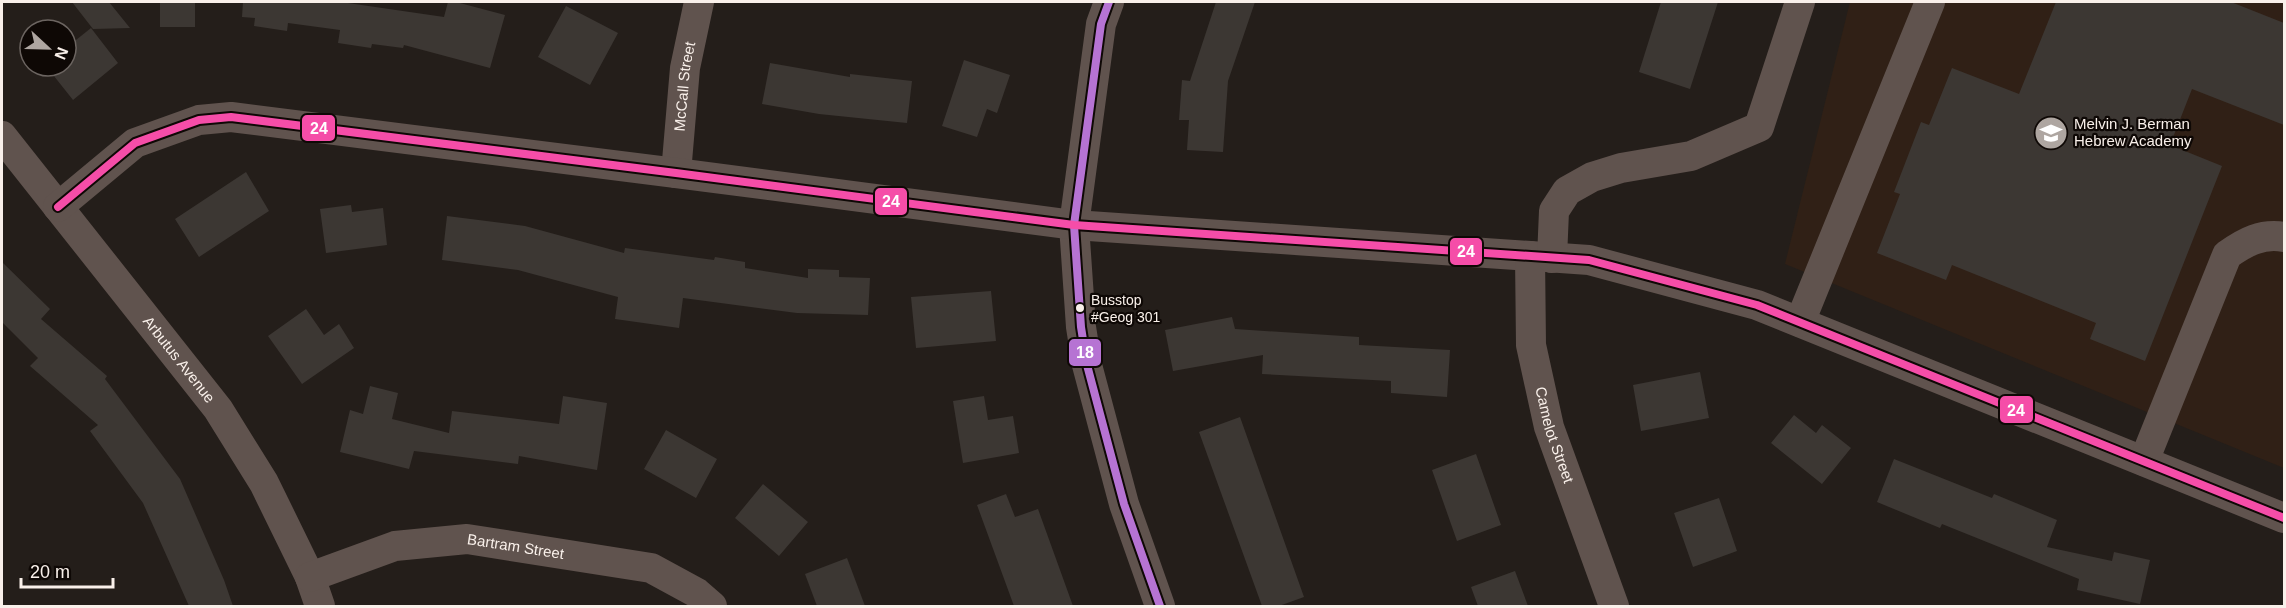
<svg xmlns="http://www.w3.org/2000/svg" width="2286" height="608" viewBox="0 0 2286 608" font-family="Helvetica,sans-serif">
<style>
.built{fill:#302016}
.building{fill:#3c3733}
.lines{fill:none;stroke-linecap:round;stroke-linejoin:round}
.minor{stroke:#60534e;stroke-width:30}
.bus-1-casing{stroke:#0e0805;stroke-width:12}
.bus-2-casing{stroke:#0e0805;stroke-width:12}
.bus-1{stroke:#b673d3;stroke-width:8}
.bus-2{stroke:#f54da8;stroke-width:8}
.bus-dot{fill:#f9f0ea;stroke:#0e0805;stroke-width:2}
.labels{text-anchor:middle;stroke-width:4.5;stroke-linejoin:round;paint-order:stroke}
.bus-label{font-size:14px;fill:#f9f0ea;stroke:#0e0805;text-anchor:start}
.street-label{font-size:15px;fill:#f9f0ea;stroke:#0e0805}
.poi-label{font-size:15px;fill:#f9f0ea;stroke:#0e0805;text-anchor:start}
.line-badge{stroke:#0e0805;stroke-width:2}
.badge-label{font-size:16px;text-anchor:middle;font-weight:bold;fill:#fff}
</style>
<rect width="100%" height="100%" fill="#241e1a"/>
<path class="built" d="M 1850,2 L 2284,2 L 2284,468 L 1785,264 Z"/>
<path class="building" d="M 72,2 L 109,2 L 130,28 L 93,29 Z
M 160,2 L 195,2 L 195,27 L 160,27 Z
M 243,2 L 341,2 L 444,17 L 448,2 L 456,2 L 505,15 L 490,68 L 404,45 L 403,48 L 372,44 L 371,48 L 338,43 L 340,30 L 288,23 L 287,31 L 254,26 L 255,18 L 242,17 Z
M 1216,2 L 1255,2 L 1228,81 L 1223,152 L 1187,150 L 1189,120 L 1179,120 L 1182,80 L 1190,81 Z
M 1661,2 L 1718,2 L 1690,89 L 1639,72 Z
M 2056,2 L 2231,2 L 2284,23 L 2284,125 L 2192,89 L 2170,145 L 2222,166 L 2145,361 L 2090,339 L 2096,323 L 1952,265 L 1946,280 L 1877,253 L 1900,194 L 1894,192 L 1921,122 L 1929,125 L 1952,68 L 2019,94 Z
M 566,6 L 618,33 L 590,85 L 538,57 Z
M 91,28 L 118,63 L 73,100 L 46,66 L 66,66 L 66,48 Z
M 964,60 L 1010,75 L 997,113 L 987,109 L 977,137 L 942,126 Z
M 770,63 L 850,77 L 850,74 L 912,81 L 907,123 L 819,114 L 762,104 Z
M 246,172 L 269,211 L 199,257 L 175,219 Z
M 351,205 L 352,212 L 383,208 L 387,245 L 326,253 L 320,209 Z
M 447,216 L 525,226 L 624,253 L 625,248 L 714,260 L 715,257 L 745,262 L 745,268 L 808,278 L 808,269 L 839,270 L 839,277 L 870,278 L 868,315 L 797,313 L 683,298 L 679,328 L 615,319 L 618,297 L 518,270 L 442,260 Z
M 2,262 L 50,309 L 41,319 L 107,376 L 105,379 L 180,479 L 224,580 L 233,606 L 189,606 L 143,503 L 90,431 L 98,425 L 30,366 L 38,358 L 2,322 Z
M 991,291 L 996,341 L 916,348 L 911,297 Z
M 306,309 L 324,335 L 339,324 L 354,348 L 302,384 L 268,336 Z
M 1232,317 L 1235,329 L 1359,337 L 1359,345 L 1450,350 L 1447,397 L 1391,393 L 1391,381 L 1262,374 L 1263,355 L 1173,371 L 1165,330 Z
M 1700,372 L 1709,418 L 1641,431 L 1633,385 Z
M 370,386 L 398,393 L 392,419 L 449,433 L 452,411 L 559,424 L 563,396 L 607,403 L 597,470 L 519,456 L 518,464 L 414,451 L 409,469 L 340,452 L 350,410 L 363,414 Z
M 984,396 L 988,420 L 1013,416 L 1019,453 L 963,463 L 953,401 Z
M 1794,415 L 1816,433 L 1822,425 L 1851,448 L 1822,484 L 1771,443 Z
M 1240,417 L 1304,597 L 1279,606 L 1262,606 L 1199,432 Z
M 666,430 L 717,459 L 696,498 L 644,469 Z
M 1476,454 L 1501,525 L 1457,541 L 1432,470 Z
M 1894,459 L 1992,498 L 1994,494 L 2057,520 L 2047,547 L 2112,561 L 2114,552 L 2150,560 L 2140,604 L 2077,590 L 2079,579 L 1942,524 L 1940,528 L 1877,502 Z
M 763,484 L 808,522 L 779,556 L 735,518 Z
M 1006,494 L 1015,517 L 1038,509 L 1073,606 L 1014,606 L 977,505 Z
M 1719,498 L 1737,551 L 1693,567 L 1674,513 Z
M 847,558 L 865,606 L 817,606 L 805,574 Z
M 1515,571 L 1528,606 L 1478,606 L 1471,587 Z"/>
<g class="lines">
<g class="minor">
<path d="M 1109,2 L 1101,24 L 1074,225 L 1081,327 L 1087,365 L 1124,504 L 1160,606"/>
<path id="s1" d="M 2,136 L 218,409 L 264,483 L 310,577 L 320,606"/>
<path id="s2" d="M 676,173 L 685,68 L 699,2"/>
<path d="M 58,207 L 135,143 L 199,120 L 231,117 L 676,173 L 1074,225 L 1589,260 L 1757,305 L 2284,518"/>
<path id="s3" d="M 1530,256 L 1531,345 L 1549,427 L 1614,606"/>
<path d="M 1552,258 L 1554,211 L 1567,191 L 1592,177 L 1621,168 L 1691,156 L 1759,127 L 1800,2"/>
<path d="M 1800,322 L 1930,2"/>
<path d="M 2144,461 L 2227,255 C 2245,242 2262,233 2284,237"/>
<path id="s4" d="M 310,577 L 395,546 L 467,539 L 651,568 L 697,593 L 712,606"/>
</g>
<g class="bus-1-casing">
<path id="bus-1" d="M 1109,2 L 1101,24 L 1074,225 L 1081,327 L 1087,365 L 1124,504 L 1160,606"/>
</g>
<g class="bus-2-casing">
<path id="bus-2" d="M 58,207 L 135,143 L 199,120 L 231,117 L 676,173 L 1074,225 L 1589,260 L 1757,305 L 2284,518"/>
</g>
<use href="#bus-1" class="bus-1"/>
<use href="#bus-2" class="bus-2"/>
</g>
<defs>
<g id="school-disc" transform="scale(1.725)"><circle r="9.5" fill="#aea6a1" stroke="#0e0805"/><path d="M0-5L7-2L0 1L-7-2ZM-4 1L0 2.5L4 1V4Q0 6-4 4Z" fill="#fff"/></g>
</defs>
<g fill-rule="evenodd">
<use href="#school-disc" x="2051" y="133"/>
</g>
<circle class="bus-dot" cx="1080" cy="308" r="5"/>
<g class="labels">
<g class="bus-label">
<text x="1091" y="305">Busstop<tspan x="1091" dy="17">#Geog 301</tspan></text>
</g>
<g class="street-label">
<text dy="5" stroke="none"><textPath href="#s2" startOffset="87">McCall Street</textPath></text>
<text dy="5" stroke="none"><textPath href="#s1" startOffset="285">Arbutus Avenue</textPath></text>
<text dy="5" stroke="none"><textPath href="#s3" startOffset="182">Camelot Street</textPath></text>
<text dy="5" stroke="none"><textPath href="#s4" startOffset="212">Bartram Street</textPath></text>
</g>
<g class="poi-label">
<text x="2074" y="129">Melvin J. Berman<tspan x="2074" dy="17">Hebrew Academy</tspan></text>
</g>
</g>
<g class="line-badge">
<rect x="301" y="114" width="35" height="28" rx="6" fill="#f54da8"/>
<rect x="874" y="187" width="34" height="29" rx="6" fill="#f54da8"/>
<rect x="1449" y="237" width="34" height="29" rx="6" fill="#f54da8"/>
<rect x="1068" y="338" width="34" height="29" rx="6" fill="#b673d3"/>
<rect x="1999" y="395" width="35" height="29" rx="6" fill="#f54da8"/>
</g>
<g class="badge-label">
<text x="319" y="134">24</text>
<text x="891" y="207">24</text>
<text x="1466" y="257">24</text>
<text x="1085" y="358">18</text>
<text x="2016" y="416">24</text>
</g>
<rect width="2286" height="608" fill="none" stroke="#f9f0ea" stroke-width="6"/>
<g transform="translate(48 48) rotate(112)"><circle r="28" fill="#0e0805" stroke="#6c6561" stroke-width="1.5"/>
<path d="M0-4.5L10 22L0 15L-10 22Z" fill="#aea6a1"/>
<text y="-9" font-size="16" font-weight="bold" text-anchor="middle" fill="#f9f0ea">N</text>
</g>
<path d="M21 578v9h92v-9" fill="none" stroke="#f9f0ea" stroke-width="3"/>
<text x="30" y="578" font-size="18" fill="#f9f0ea" stroke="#0e0805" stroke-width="4.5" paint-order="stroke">20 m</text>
</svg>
